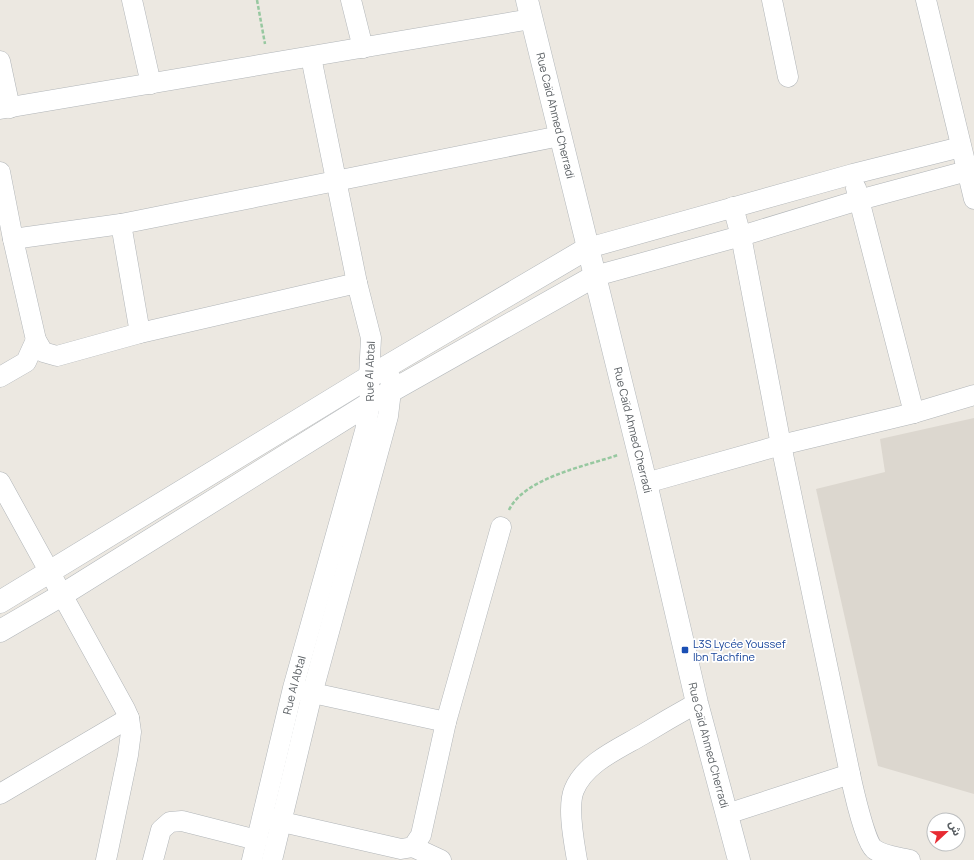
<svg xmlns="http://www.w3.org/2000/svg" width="974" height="860" viewBox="0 0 974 860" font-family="Manrope,'Noto Sans Arabic',sans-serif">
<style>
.education{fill:#dcd7cf}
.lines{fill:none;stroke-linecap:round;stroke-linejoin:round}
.street-casing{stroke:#b1b5b8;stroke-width:21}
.secondary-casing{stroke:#b2b7bb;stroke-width:23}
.path{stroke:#97c8a0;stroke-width:2.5;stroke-dasharray:4 2;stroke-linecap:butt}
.street{stroke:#fff;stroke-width:20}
.secondary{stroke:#fff;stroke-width:22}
.transit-dot{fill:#1a4fb4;stroke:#fff;stroke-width:1.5}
.labels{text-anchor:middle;stroke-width:3.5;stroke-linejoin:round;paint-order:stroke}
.street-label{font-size:11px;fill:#595e62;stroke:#fff}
.transit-label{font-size:11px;fill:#164399;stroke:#fff;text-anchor:start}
</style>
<rect width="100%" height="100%" fill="#ece8e1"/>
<path class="education" d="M 974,418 L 974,794 L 878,766 L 816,489 L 885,472 L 880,439 Z"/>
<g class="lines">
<g class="street-casing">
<g id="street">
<path d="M 132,0 L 151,84"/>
<path d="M 351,0 L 363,48"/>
<path d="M 772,0 L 788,77"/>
<path d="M 926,0 L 974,199"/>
<path d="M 0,61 L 10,108"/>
<path d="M 0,109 L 531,19"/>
<path d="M 0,172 L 13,239 L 36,340 L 43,352 L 57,356 L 140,333 L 357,283"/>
<path d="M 856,188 L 914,413"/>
<path d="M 733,207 L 741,236 L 781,445 L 850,774 C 853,788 865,842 874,849 C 883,856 899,857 910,860"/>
<path d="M 121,224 L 140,333"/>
<path d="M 13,239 L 121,224 L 560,136"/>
<path d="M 588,248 L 853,174 L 961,147"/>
<path d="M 595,276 L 741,236 L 859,200 L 967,171"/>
<path d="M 0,377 L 26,362 L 36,340"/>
<path d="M 0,482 L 125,709 L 129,718 L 131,732 L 128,755 L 106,860"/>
<path d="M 646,483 L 781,445 L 914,413 L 974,395"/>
<path d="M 299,690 L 446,722"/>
<path d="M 0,794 L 129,718"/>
<path d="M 727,814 L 850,774"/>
<path d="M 269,819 L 401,849 L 413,847 L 421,835 L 446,722 L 501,527"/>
<path d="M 413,847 L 441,860"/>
<path d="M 153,860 L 161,830 L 170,822 L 182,821 L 257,840"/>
<path id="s1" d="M 252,860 L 293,688 L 365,431 L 370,403 L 369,377 L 371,338 L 357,283 L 311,57"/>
<path d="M 272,860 L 312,694 L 388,416 L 391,391 L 390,377"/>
<path d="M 577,860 C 574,842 567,807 574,790 C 585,763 618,749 642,735 C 660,724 679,713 697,703"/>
</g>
</g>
<g class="secondary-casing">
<g id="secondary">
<path id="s2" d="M 527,0 L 646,483 L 697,703 L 739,860"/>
<path d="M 0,602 L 369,377 L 588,248"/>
<path d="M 0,631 L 62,595 L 370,403 L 595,276"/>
</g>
</g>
<path class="path" d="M 257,0 L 265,44
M 509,510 C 524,478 586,466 618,455"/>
<use href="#street" class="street"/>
<use href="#secondary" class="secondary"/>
</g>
<rect class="transit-dot" x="681" y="646" width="8" height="8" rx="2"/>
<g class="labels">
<g class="street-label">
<text dy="4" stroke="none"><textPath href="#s2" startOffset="119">Rue Caïd Ahmed Cherradi</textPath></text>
<text dy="4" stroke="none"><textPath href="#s1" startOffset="504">Rue Al Abtal</textPath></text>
<text dy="4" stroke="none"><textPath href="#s2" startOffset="443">Rue Caïd Ahmed Cherradi</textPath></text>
<text dy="4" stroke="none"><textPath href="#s1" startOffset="180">Rue Al Abtal</textPath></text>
<text dy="4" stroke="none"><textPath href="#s2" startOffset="767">Rue Caïd Ahmed Cherradi</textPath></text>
</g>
<g class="transit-label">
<text x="693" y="648">L3S Lycée Youssef<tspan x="693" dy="13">Ibn Tachfine</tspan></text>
</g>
</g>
<g transform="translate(946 832) rotate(68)"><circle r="19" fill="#ffffff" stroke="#bdbfc0"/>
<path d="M0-3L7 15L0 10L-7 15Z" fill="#e72b32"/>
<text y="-6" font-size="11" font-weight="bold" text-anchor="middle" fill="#595e62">ش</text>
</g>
</svg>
